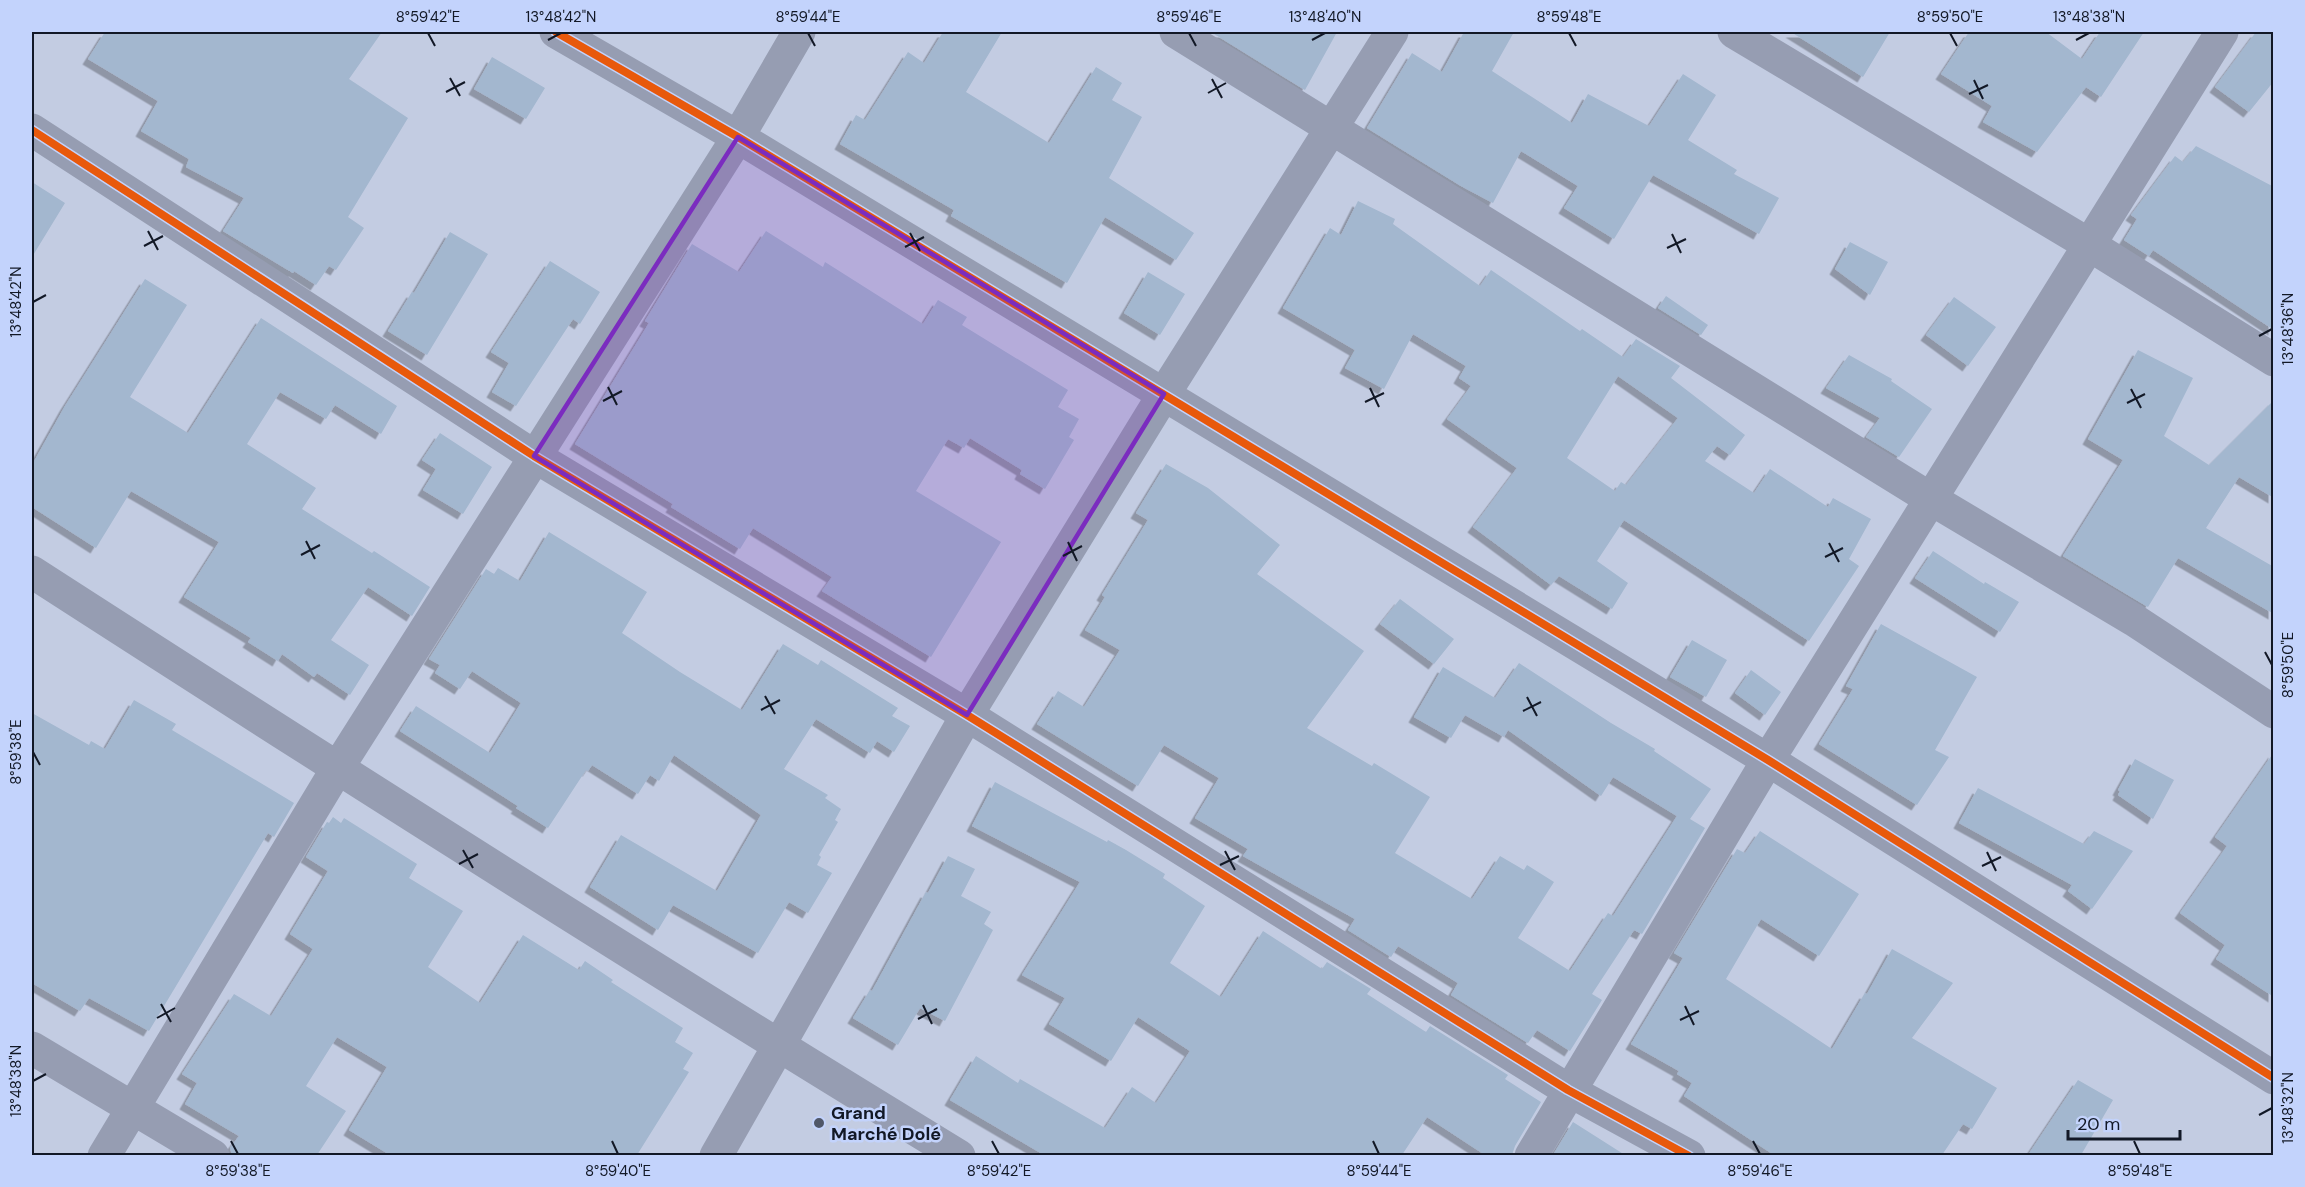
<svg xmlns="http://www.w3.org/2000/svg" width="2305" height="1187" viewBox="0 0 2305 1187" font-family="'DM Sans',sans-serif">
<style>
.building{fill:#a3b7cf;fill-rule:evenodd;filter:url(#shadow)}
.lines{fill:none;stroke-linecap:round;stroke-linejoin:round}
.minor{stroke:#969db2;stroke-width:33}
.cycleway-casing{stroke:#c3d3fc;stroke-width:11}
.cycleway{stroke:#e8590c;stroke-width:8}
.marked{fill:#7b2cbf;fill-opacity:0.2;stroke:#7b2cbf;stroke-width:4.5;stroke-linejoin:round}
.ticks{fill:none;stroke:#121826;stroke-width:2}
.poi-dot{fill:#505768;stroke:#c3d3fc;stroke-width:2}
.labels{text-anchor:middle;stroke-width:5;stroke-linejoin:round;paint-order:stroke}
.poi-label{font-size:18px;font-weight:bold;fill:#121826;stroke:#c3d3fc;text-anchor:start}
.neatline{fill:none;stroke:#121826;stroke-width:2}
.ticks-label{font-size:15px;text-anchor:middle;fill:#121826}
</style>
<defs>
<filter id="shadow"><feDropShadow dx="-5.5" dy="5.5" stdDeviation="0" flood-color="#0004"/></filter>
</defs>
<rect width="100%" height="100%" fill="#c3cce2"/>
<path class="building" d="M 105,32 L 382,32 L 349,79 L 408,118 L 348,217 L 364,228 L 336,270 L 329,266 L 316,285 L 294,271 L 293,273 L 223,231 L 244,198 L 186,167 L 189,159 L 141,131 L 158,101 L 88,59 Z
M 943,32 L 1002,32 L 966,92 L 1049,143 L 1096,67 L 1122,83 L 1112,100 L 1142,117 L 1109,178 L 1194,233 L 1176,260 L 1105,217 L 1067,283 L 951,216 L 954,210 L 840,144 L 856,115 L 865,120 L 908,52 L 924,63 Z
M 1211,32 L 1337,32 L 1305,90 Z
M 1464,32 L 1514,32 L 1492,71 L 1572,123 L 1588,94 L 1649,126 L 1683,74 L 1716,95 L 1688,140 L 1737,170 L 1734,174 L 1779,198 L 1759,234 L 1653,175 L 1614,239 L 1564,208 L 1578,186 L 1521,151 L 1493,203 L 1461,186 L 1367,128 L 1412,53 L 1442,72 Z
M 1791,32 L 1890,32 L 1863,77 Z
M 1969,32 L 2046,32 L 2082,59 L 2100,32 L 2144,32 L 2101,97 L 2086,87 L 2037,152 L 1983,122 L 1992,106 L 1941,74 Z
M 2256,32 L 2274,32 L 2274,81 L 2249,112 L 2215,87 Z
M 492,57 L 545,88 L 526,119 L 474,89 Z
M 2196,146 L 2274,187 L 2274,330 L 2153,250 L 2149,256 L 2124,240 L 2137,219 L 2131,215 L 2175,156 L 2183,162 Z
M 32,182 L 65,203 L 32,257 Z
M 1358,201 L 1395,219 L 1393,224 L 1480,286 L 1491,270 L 1580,331 L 1582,329 L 1623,357 L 1636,339 L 1680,366 L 1671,378 L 1745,435 L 1730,455 L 1717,446 L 1705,461 L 1754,493 L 1770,469 L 1828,507 L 1833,498 L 1871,519 L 1849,559 L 1859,566 L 1809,641 L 1624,520 L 1597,561 L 1628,583 L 1612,609 L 1559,576 L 1551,585 L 1473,527 L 1517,468 L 1447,419 L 1471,386 L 1459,378 L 1466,366 L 1413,334 L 1384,389 L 1345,368 L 1355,350 L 1283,308 L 1330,228 L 1341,235 ZM 1618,376 L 1678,418 L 1626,485 L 1621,482 L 1615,491 L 1567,458 Z
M 766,231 L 823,267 L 825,262 L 923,324 L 938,300 L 967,317 L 962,325 L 1068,390 L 1058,407 L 1079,419 L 1069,437 L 1074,440 L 1045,489 L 1020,474 L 1022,470 L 970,438 L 964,448 L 948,439 L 916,491 L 1001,542 L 931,657 L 822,591 L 832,577 L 753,528 L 740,549 L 671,507 L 673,504 L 575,444 L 649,323 L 645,321 L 692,244 L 739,272 Z
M 450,232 L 488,254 L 427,355 L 388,331 L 412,292 L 414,293 Z
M 1850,242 L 1888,262 L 1870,295 L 1835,269 Z
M 550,261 L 600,292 L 580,324 L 573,319 L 516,406 L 492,392 L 509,363 L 491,352 Z
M 1148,272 L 1185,294 L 1160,335 L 1124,313 Z
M 145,279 L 187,305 L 130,397 L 188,433 L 261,318 L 397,406 L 381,434 L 335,405 L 326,419 L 280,392 L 247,444 L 316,488 L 302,509 L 372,553 L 374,551 L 430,587 L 412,616 L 368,587 L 331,640 L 369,665 L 350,695 L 317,673 L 314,677 L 282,654 L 278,661 L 248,642 L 251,638 L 184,597 L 219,542 L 131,491 L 96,548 L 32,507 L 32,465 L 65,406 Z
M 1666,296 L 1708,325 L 1701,335 L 1658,308 Z
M 1954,297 L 1996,327 L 1968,366 L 1926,335 Z
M 2138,350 L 2193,378 L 2164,436 L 2209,465 L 2274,400 L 2274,498 L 2239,477 L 2206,528 L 2274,567 L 2274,614 L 2178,558 L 2148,607 L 2063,556 L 2123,460 L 2088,439 Z
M 1849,355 L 1892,379 L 1891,381 L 1932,409 L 1899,457 L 1866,437 L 1880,418 L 1826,388 Z
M 440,433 L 492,467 L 463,514 L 423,490 L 436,469 L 422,460 Z
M 1166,464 L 1208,488 L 1280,545 L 1257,574 L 1364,651 L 1307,728 L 1372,766 L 1374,763 L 1430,797 L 1395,853 L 1472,899 L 1500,856 L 1524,870 L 1527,865 L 1554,882 L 1518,938 L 1570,971 L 1608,913 L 1613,916 L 1677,816 L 1613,777 L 1601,796 L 1508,730 L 1504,737 L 1465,715 L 1451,738 L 1414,717 L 1443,667 L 1495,698 L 1519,663 L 1611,723 L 1655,749 L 1654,751 L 1711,789 L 1690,819 L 1705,828 L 1642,934 L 1634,930 L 1592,994 L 1602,1000 L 1570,1051 L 1537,1030 L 1528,1043 L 1451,995 L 1458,983 L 1398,946 L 1391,957 L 1348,930 L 1355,919 L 1243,856 L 1248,849 L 1195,818 L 1219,778 L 1164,745 L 1138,786 L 1037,724 L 1058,691 L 1084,707 L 1120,650 L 1085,630 L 1105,597 L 1102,595 L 1148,520 L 1136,513 Z
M 549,532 L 647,592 L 622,633 L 680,672 L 742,710 L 783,644 L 818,665 L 821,660 L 898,708 L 892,716 L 910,726 L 894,752 L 877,741 L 870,753 L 816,719 L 784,769 L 828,795 L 825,798 L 841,809 L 835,820 L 838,822 L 819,855 L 821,857 L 817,865 L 832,873 L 808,913 L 789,902 L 758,953 L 673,905 L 658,930 L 590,887 L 621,835 L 717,891 L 761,815 L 674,755 L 659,781 L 650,775 L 638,794 L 592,765 L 588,771 L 586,770 L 548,828 L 516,808 L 518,806 L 400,731 L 416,706 L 490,753 L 521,703 L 472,671 L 460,689 L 435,673 L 440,665 L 429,659 L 486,569 L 494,574 L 498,568 L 520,581 Z
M 1933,551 L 1984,584 L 1985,582 L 2019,602 L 2000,632 L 1915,578 Z
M 1400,599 L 1454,639 L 1434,664 L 1380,624 Z
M 1881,624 L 1977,677 L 1935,750 L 1949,757 L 1917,805 L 1819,744 L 1853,689 L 1846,686 Z
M 1692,640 L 1727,660 L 1706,697 L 1670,677 Z
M 1751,670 L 1781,692 L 1765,715 L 1735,693 Z
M 134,700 L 176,724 L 172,730 L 294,803 L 274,837 L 268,833 L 149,1031 L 89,998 L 80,1011 L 32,983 L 32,713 L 89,745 L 91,741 L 105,749 Z
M 2274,752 L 2274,997 L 2216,959 L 2225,945 L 2180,913 L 2227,846 L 2215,837 Z
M 2135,759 L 2174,780 L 2153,819 L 2118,795 L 2120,791 L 2118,790 Z
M 995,782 L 1107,842 L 1108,840 L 1126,850 L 1165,874 L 1163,878 L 1205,906 L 1170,963 L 1221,997 L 1263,931 L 1322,969 L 1327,962 L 1371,989 L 1367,994 L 1426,1032 L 1430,1026 L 1508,1075 L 1505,1079 L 1541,1102 L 1515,1146 L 1512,1155 L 1485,1155 L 1427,1117 L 1402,1155 L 1044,1155 L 950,1100 L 976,1056 L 1018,1083 L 1020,1079 L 1105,1128 L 1132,1087 L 1156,1103 L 1190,1051 L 1138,1017 L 1111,1061 L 1049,1024 L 1065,998 L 1022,975 L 1080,882 L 972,826 Z
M 1978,788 L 2084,844 L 2094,831 L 2133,851 L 2092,909 L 2068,891 L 2072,885 L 1959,823 Z
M 333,817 L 341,823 L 344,818 L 417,864 L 409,878 L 463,911 L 428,967 L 480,1003 L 523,935 L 579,970 L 585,961 L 613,980 L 611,982 L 683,1028 L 675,1042 L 693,1053 L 683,1069 L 689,1072 L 637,1155 L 390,1155 L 349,1130 L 387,1067 L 337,1037 L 306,1086 L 346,1111 L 317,1155 L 232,1155 L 230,1148 L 239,1136 L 185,1104 L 197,1083 L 182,1074 L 234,994 L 271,1016 L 313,949 L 290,934 L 328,871 L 306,857 L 327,822 L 329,823 Z
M 1760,831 L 1859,894 L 1819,956 L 1761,919 L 1726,979 L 1832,1049 L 1865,993 L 1867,994 L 1892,949 L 1953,983 L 1912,1038 L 1997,1088 L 1972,1129 L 1963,1124 L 1942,1155 L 1774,1155 L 1684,1096 L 1692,1083 L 1677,1074 L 1679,1071 L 1631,1044 L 1683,958 L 1674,953 L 1737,849 L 1745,853 Z
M 948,856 L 975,869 L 961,896 L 991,912 L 984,924 L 993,930 L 945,1021 L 920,1008 L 898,1045 L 853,1018 L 870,990 L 872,991 L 926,892 L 928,893 Z
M 2078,1080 L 2113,1100 L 2081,1155 L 2028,1155 Z
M 1573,1122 L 1625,1155 L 1553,1155 Z"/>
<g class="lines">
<path class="minor" d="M 556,32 L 738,137 L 1768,760 L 2274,1078
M 1176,32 L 1931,499 L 2134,620 L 2274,712
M 1734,32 L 2088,244 L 2274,360
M 32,130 L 534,456 L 967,715 L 1568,1090 L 1689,1156
M 32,572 C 339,770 647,966 959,1156
M 32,1048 L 213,1156
M 104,1156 L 337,769 L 738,137 L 799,32
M 716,1156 L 967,715 L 1164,394 L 1392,32
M 1531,1156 L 1768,760 L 2222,32"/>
<g class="cycleway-casing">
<path id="cycleway" d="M 556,32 L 738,137 L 1768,760 L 2274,1078
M 32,130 L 534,456 L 967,715 L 1568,1090 L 1689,1156"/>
</g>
<use href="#cycleway" class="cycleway"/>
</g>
<path class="marked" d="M 738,137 L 1164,394 L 967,715 L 534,456 Z"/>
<path class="ticks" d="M 428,33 L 435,46M 808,33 L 815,46M 1189,33 L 1196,46M 1569,33 L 1576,46M 1950,33 L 1957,46M 548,40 L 561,33M 1312,40 L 1325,33M 2076,40 L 2089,33M 450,78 L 460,96M 1212,79 L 1222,98M 1974,80 L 1983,99M 446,92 L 465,82M 1208,93 L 1226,83M 1969,94 L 1988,85M 148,231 L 158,250M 910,233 L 920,251M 1672,234 L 1681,253M 144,246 L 163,236M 905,247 L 924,237M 1667,248 L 1686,239M 33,302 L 46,295M 2259,336 L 2272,329M 608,387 L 617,405M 1370,388 L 1379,407M 2131,389 L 2141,408M 603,401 L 622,391M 1365,402 L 1384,393M 2127,403 L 2145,394M 306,541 L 315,559M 1068,542 L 1077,561M 1829,543 L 1839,562M 301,555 L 320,545M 1063,556 L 1082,546M 1825,557 L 1843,548M 2265,652 L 2272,665M 765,696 L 775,714M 1527,697 L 1537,716M 761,710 L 780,700M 1523,711 L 1541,702M 33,752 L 40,765M 463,850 L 473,868M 1225,851 L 1235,870M 1987,852 L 1996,871M 459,864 L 478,854M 1220,865 L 1239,856M 1982,866 L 2001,857M 161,1004 L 171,1022M 923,1005 L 932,1024M 1685,1006 L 1694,1025M 157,1018 L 175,1008M 918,1019 L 937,1009M 1680,1020 L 1699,1011M 33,1081 L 46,1074M 2259,1115 L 2272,1108M 231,1141 L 238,1154M 612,1141 L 618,1154M 992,1141 L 999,1154M 1373,1141 L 1379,1154M 1753,1141 L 1760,1154M 2134,1141 L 2140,1154"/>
<circle class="poi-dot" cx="819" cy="1123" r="6"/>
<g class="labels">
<g class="poi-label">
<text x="831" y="1119">Grand<tspan x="831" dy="21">Marché Dolé</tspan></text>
</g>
</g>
<rect width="2305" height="1187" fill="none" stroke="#c3d3fc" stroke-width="66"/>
<path d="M2068 1130v9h112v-9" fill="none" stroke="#121826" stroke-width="3"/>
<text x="2077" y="1130" font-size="18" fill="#121826" stroke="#c3d3fc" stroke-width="4.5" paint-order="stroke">20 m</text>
<rect x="33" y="33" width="2239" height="1121" class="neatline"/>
<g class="ticks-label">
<text x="428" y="22">8°59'42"E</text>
<text x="561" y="22">13°48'42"N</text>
<text x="808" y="22">8°59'44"E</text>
<text x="1189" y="22">8°59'46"E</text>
<text x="1325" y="22">13°48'40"N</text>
<text x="1569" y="22">8°59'48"E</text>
<text x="1950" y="22">8°59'50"E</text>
<text x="2089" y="22">13°48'38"N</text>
<text transform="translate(16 302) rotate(-90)" y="5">13°48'42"N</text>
<text transform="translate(2288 329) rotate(-90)" y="5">13°48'36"N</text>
<text transform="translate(2288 665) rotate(-90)" y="5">8°59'50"E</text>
<text transform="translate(16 752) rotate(-90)" y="5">8°59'38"E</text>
<text transform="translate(16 1081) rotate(-90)" y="5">13°48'38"N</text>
<text transform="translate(2288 1108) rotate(-90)" y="5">13°48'32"N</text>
<text x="238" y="1176">8°59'38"E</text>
<text x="618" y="1176">8°59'40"E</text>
<text x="999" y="1176">8°59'42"E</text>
<text x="1379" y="1176">8°59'44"E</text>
<text x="1760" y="1176">8°59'46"E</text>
<text x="2140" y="1176">8°59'48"E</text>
</g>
</svg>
